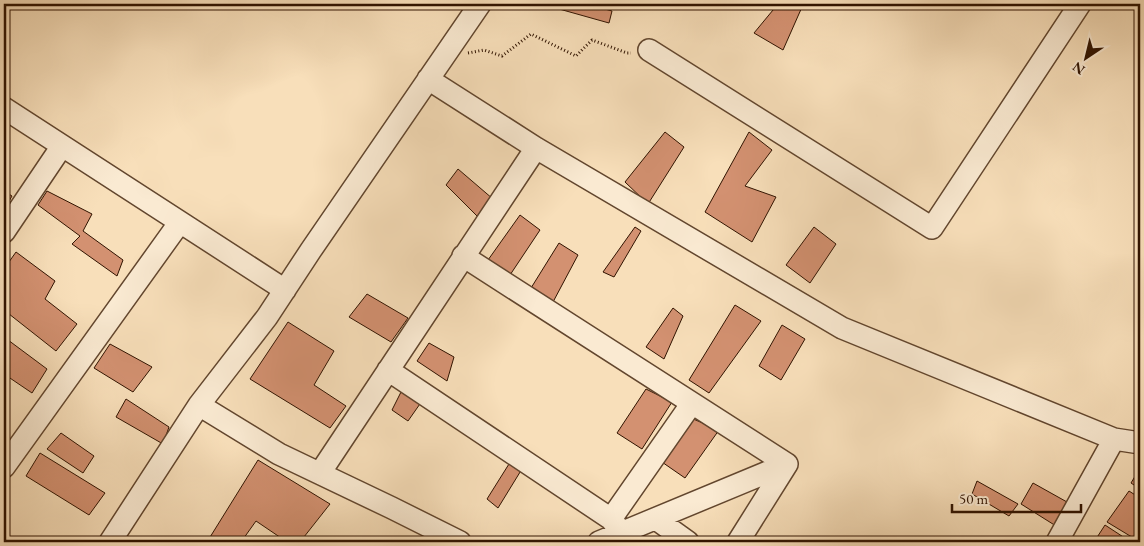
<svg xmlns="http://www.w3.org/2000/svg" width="1144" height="546" viewBox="0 0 1144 546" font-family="'EB Garamond',serif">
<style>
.building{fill:#d39171;stroke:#301300}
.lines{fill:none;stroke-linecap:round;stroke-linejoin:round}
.minor-casing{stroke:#62462e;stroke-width:24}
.path{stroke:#301300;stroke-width:3;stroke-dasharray:1 2.5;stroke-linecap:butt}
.minor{stroke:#faead2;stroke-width:21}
</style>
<rect width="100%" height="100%" fill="#f8dfba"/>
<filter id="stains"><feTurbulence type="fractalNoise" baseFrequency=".004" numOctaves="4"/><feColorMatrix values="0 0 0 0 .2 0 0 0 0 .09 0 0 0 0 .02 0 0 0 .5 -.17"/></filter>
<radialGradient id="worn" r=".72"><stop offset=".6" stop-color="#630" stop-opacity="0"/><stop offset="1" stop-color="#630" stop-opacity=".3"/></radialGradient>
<path class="building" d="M 553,4 L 587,4 L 612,11 L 609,23 L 552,7 Z
M 778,4 L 794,4 L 802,7 L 783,50 L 754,33 Z
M 665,132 L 684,147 L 648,204 L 625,182 Z
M 749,132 L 772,150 L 745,186 L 776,197 L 752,242 L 705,212 Z
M 458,169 L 493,199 L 477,216 L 446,185 Z
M 4,191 L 12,196 L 4,210 Z
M 47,191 L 92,214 L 83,231 L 123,260 L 117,276 L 72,244 L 80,236 L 38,205 Z
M 520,215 L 540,230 L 510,275 L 488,260 Z
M 635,227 L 641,231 L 614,277 L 603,272 Z
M 814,227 L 836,244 L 810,283 L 786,265 Z
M 559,243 L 578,255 L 553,302 L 531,288 Z
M 16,252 L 55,281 L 45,299 L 77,324 L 56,351 L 4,310 L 4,269 Z
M 367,294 L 408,318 L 391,342 L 349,317 Z
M 735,305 L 761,321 L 709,393 L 689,380 Z
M 673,308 L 683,316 L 664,359 L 646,347 Z
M 288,322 L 334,351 L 314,385 L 346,406 L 330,428 L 250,379 Z
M 782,325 L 805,339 L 781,380 L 759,366 Z
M 4,337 L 47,369 L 32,393 L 4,374 Z
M 429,343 L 454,357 L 447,381 L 417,361 Z
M 110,344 L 152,367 L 133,392 L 94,368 Z
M 403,388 L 422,401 L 408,421 L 392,410 Z
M 646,389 L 672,402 L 642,449 L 617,433 Z
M 126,399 L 169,427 L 163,444 L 116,417 Z
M 691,418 L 719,430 L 685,478 L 659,460 Z
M 61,433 L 94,456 L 83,473 L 47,449 Z
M 40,453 L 105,493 L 89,515 L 26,476 Z
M 514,456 L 525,464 L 498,508 L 487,499 Z
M 258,460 L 330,504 L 300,542 L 287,542 L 256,521 L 241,542 L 207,542 Z
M 1140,468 L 1140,489 L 1131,483 Z
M 977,481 L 1018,504 L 1009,516 L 972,494 Z
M 1033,483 L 1067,502 L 1056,526 L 1021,504 Z
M 1129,491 L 1140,498 L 1140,542 L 1107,522 Z
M 1105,525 L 1131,542 L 1094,542 Z
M 966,537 L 976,542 L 963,542 Z"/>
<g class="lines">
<g class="minor-casing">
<path id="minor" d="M 649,50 L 932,228 L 1080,4
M 428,79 L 536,148 L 842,328 L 1114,439 L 1140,443
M 4,108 L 285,290
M 4,232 L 62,146
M 463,256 L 787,464
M 388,370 L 611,519 L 622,533
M 199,405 L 279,454 L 392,508 L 460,542
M 4,467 L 180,222
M 320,473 L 536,148
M 611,519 L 692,403
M 656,519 L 688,542
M 110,542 L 199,405 L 267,317 L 311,250 L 480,4
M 599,542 L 787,464 L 738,542
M 1057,542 L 1114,439"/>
</g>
<path class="path" d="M 468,53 L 484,50 L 502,56 L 531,34 L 576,56 L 592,40 L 627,53 L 631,53"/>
<use href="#minor" class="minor"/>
</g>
<rect width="1144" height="546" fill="none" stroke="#f8dfba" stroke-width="20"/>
<rect x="5" y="5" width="1134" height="536" fill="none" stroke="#301300" stroke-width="2.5"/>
<rect x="10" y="10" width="1124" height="526" fill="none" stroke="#301300"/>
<g transform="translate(1086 58) rotate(215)" stroke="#faead2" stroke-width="4" paint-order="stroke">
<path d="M0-4L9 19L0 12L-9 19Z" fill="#301300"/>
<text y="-8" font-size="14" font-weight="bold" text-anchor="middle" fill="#301300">N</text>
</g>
<path d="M952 504v8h129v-8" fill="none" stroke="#301300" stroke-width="2.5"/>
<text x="959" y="504" font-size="15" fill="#301300" stroke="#faead2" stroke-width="4" paint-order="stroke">50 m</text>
<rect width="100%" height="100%" filter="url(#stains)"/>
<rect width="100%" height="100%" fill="url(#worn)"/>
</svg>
